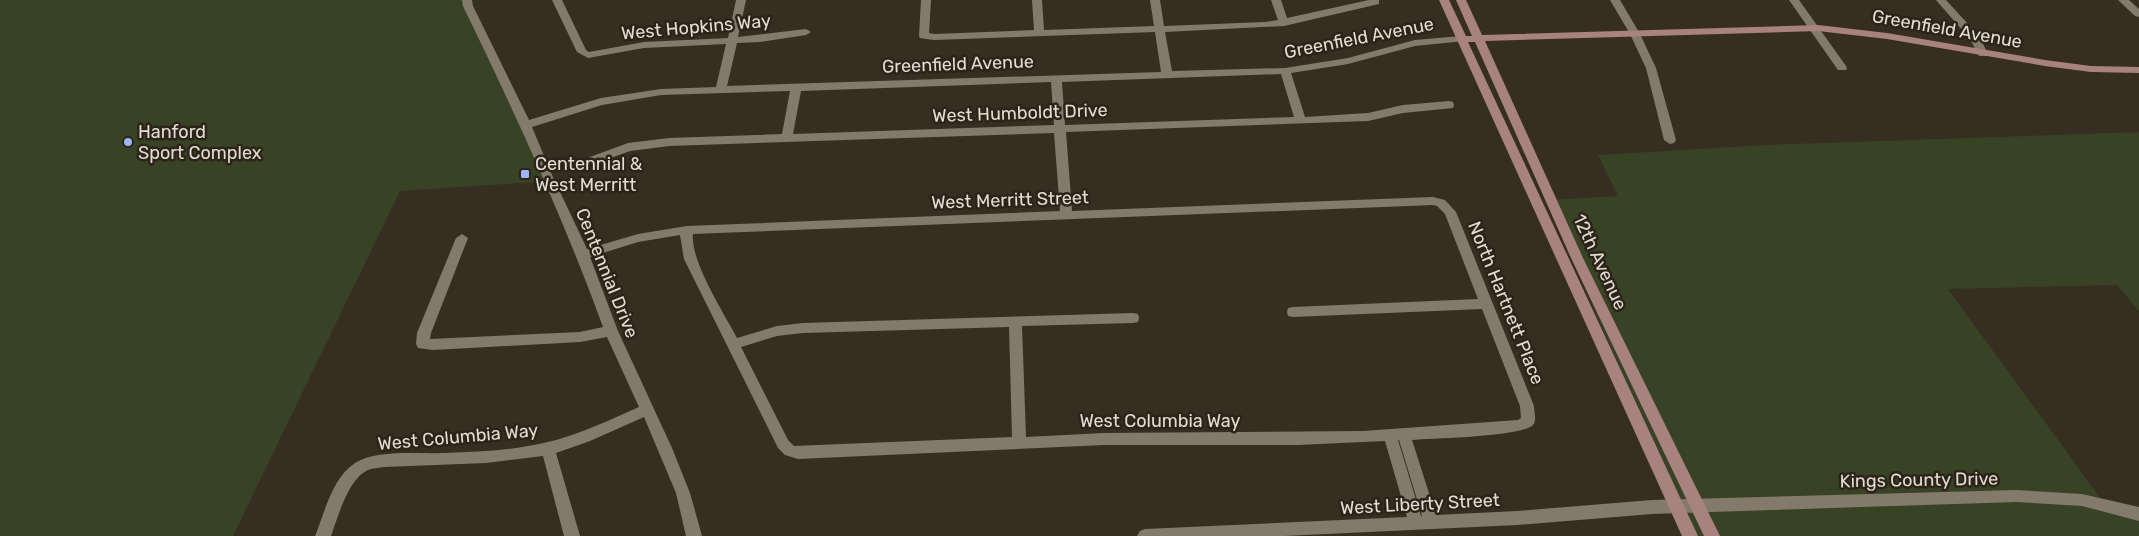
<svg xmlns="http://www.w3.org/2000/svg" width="2139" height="536" viewBox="0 0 2139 536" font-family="Rubik,sans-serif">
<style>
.green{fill:#384224}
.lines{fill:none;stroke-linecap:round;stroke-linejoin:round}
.street{fill:#847a6c;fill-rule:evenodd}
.secondary{fill:#a7827e;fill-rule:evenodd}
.poi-dot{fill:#9eb4fd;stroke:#2c2418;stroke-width:2}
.labels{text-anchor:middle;stroke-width:5;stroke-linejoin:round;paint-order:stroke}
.street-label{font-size:18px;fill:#e1dcd4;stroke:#2c2418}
.poi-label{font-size:18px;fill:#e1dcd4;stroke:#2c2418;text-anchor:start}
</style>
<rect width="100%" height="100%" fill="#372e22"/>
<path class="green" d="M 0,0 L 467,0 L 550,181 L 400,191 L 233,536 L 0,536 Z
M 2139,132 L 2139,311 L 2117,285 L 1948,289 L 2106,506 L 2139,507 L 2139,536 L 1697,536 L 1678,500 L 1546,200 L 1618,196 L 1598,155 L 1765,145 Z"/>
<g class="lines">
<path class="street" d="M 462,0 L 472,0 L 473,6 L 529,120 L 601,98 L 661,89 L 716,87 L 726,44 L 644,48 L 588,58 L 577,52 L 552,0 L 562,0 L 586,50 L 589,52 L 644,42 L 728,38 L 736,0 L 746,0 L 738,37 L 806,29 L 811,32 L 806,35 L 760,42 L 737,43 L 727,86 L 1161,72 L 1155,32 L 934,40 L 920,38 L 919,36 L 921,0 L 931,0 L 929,33 L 934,34 L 1034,30 L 1032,0 L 1042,0 L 1044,30 L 1154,26 L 1150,0 L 1160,0 L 1164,26 L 1265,22 L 1278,20 L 1271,0 L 1281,0 L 1287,18 L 1369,0 L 1379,0 L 1379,4 L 1284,26 L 1165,32 L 1172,71 L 1285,68 L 1348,58 L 1415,40 L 1461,36 L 1466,39 L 1465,41 L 1415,46 L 1348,64 L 1291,73 L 1305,117 L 1368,113 L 1403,105 L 1449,101 L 1453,102 L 1454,105 L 1453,108 L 1403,113 L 1368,121 L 1066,132 L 1072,211 L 1433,197 L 1445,200 L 1456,212 L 1534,406 C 1534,411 1537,421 1533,425 C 1521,437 1433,438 1412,440 L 1436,515 L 1517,511 L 1652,500 L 2016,490 L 2082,494 L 2139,507 L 2139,521 L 2082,506 L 2016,502 L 1652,514 L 1517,525 L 1284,536 L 1137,536 L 1140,531 L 1145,529 L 1407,517 L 1385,441 L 1297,445 L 1104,445 L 798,459 L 785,455 L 778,448 L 684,259 L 680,235 L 638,242 L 590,257 L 618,331 L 672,448 L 690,493 L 702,536 L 686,536 L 676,493 L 644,417 L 590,441 L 556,453 L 580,536 L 564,536 L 543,456 L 486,463 L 384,467 C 379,468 373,468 368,470 C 348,479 338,517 331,536 L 315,536 C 325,512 332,478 355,463 C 376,449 420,454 445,453 C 473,452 501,451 528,446 C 568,440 603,423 639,407 L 607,337 L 580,342 L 433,350 L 418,348 L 416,344 L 417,333 L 456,238 L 462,234 L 468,238 L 431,333 L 430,339 L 580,332 L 603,327 C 563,217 514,111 463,6 ZM 1281,74 L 1294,117 L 1065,125 L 1062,82 ZM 1051,82 L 1054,125 L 793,134 L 801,91 ZM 790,91 L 782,134 L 669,138 L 628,143 L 590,157 L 588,160 L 594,164 L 630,151 L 669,146 L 1054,133 L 1060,211 L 687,226 L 638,234 L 587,249 L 552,175 L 532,127 L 602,105 L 661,95 ZM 1433,205 L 1437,206 L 1445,214 L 1478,299 L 1293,307 L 1288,308 L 1287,312 L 1288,316 L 1293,317 L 1482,309 L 1520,406 L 1521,418 L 1518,420 L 1363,431 L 1104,433 L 1026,437 L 1022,326 L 1133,323 L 1138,322 L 1139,318 L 1138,314 L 1133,313 L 803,323 L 777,326 L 737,338 C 724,313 690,261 693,234 ZM 1009,327 L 1012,437 L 794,446 L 788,440 L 741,347 L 777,336 L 803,333 ZM 1398,440 L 1399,440 L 1422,516 L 1421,516 Z
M 1610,0 L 1620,0 L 1640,34 L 1656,68 L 1676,140 L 1674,143 L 1670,144 L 1664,140 L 1646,68 L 1630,34 Z
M 1789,0 L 1799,0 L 1846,66 L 1847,68 L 1846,70 L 1838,70 Z
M 1936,0 L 1946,0 L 1979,36 L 1988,54 L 1987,56 L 1979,56 L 1970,39 Z
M 2118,0 L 2129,0 L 2139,9 L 2139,17 L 2135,16 Z"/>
<path class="secondary" d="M 1439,0 L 1449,0 L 1466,36 L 1472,36 L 1456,0 L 1466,0 L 1482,35 L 1818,25 L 1887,33 L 2045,60 L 2091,66 L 2139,67 L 2139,73 L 2091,72 L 2045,66 L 1887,39 L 1818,31 L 1485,41 L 1583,258 L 1720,536 L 1704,536 L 1571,258 L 1475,42 L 1468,42 L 1698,536 L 1682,536 Z"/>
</g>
<g class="poi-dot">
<circle cx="128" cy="142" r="5"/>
<rect x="520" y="169" width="10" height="10" rx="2.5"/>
</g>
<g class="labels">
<g class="street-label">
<text transform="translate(696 27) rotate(-5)" y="6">West Hopkins Way</text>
<text transform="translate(1947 29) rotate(10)" y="6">Greenfield Avenue</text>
<text transform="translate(1359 38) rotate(-11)" y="6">Greenfield Avenue</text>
<text transform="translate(958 64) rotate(-2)" y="6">Greenfield Avenue</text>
<text transform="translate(1020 113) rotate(-2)" y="6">West Humboldt Drive</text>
<text transform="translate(1010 200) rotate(-2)" y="6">West Merritt Street</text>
<text transform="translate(1600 262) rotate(65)" y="6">12th Avenue</text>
<text transform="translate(607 273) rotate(68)" y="6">Centennial Drive</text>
<text transform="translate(1506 303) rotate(68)" y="6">North Hartnett Place</text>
<text x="1160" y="427">West Columbia Way</text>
<text transform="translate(458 437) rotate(-5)" y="6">West Columbia Way</text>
<text transform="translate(1919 480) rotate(-1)" y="6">Kings County Drive</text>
<text transform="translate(1420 504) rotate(-3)" y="6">West Liberty Street</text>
</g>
<g class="poi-label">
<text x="138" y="138">Hanford<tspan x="138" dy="21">Sport Complex</tspan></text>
<text x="535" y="170">Centennial &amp;<tspan x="535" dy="21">West Merritt</tspan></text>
</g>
</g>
</svg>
